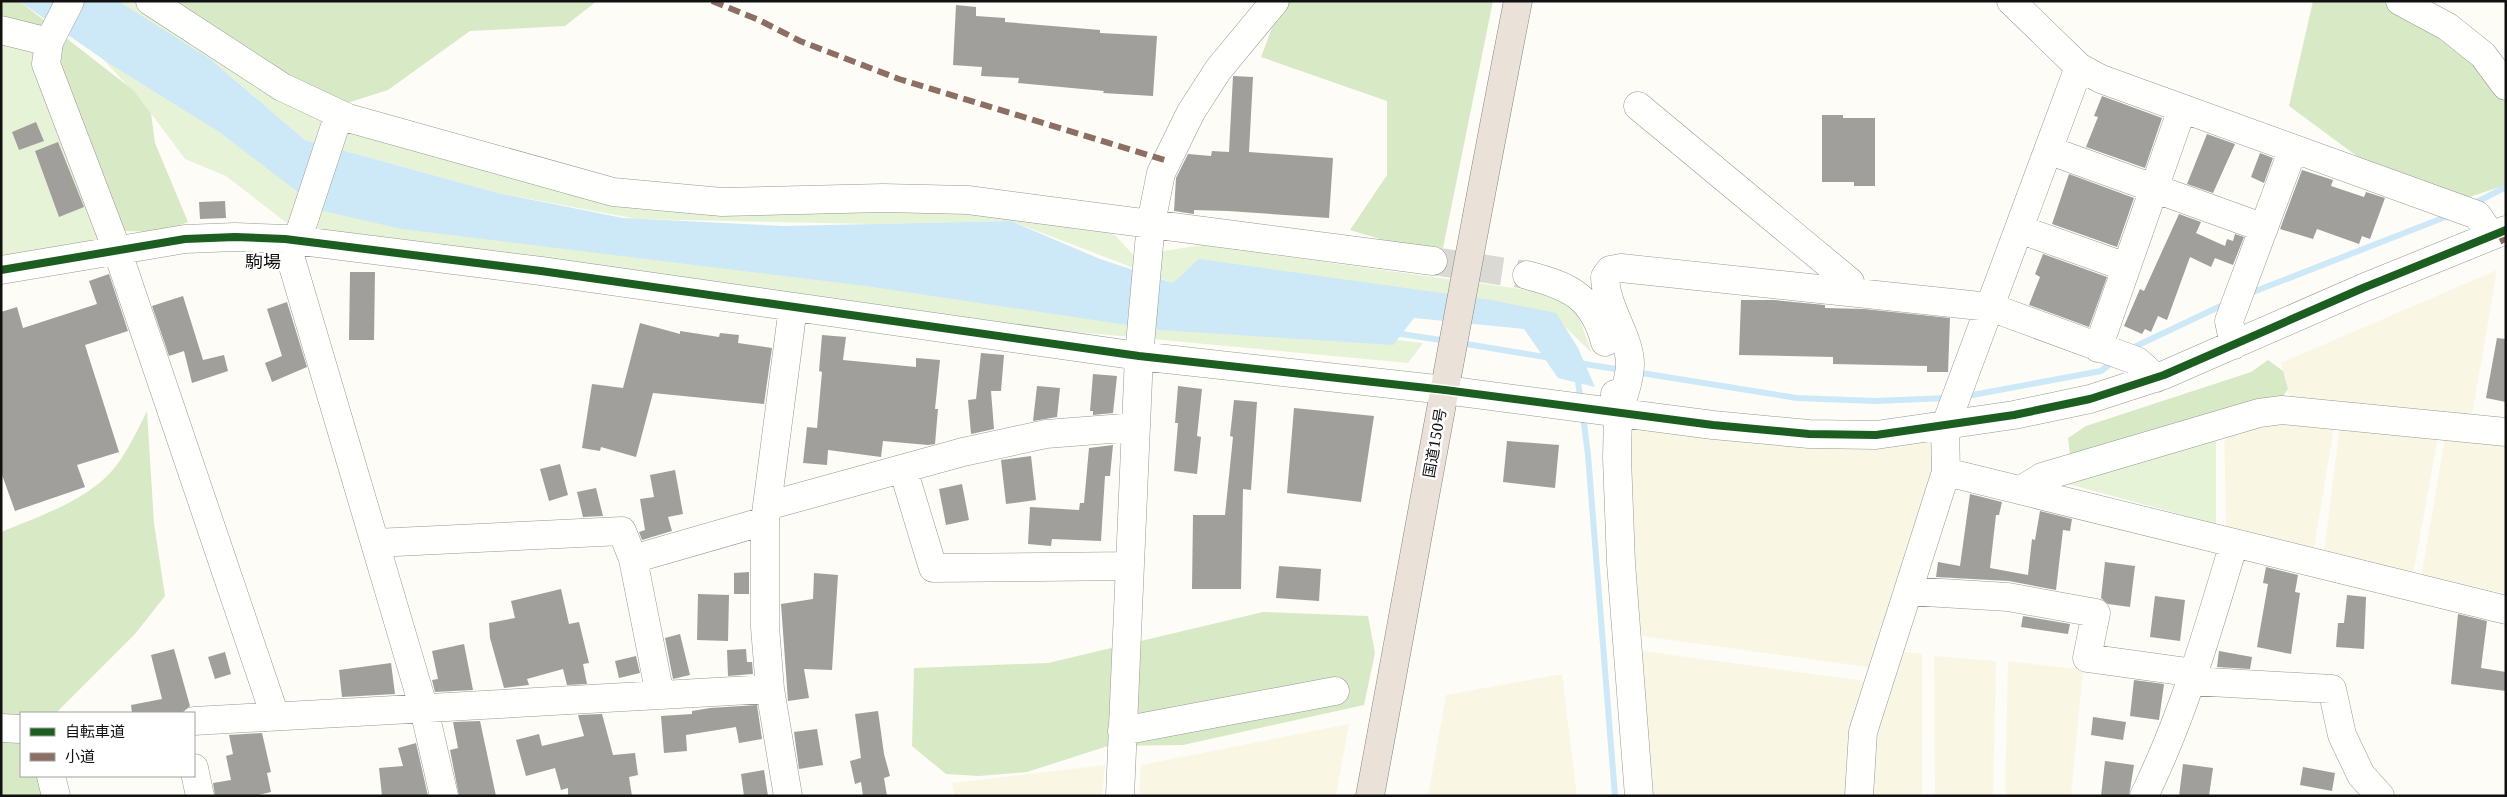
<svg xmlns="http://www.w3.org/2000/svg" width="2507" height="797" viewBox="0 0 2507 797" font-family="'Noto Serif','Noto Sans JP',serif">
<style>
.farmland{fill:#f9f7e4}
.green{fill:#e7f3d7}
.forest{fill:#d8eac5}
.water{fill:#cde8f7}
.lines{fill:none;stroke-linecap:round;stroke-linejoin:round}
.stream{stroke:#cde8f7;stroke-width:6}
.building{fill:#a19f9c}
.minor-tunnel{stroke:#dad9d4;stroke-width:28;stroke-dasharray:28 14;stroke-linecap:butt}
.minor-casing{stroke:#979795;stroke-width:29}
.highway-casing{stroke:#858482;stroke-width:29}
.minor{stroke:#fffffe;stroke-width:28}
.highway{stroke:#eae1d8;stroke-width:28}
.quiet{stroke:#8d6e63;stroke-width:6;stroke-dasharray:12 6;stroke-linecap:butt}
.cycleway-casing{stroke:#fff;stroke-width:11}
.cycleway{stroke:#1b5e20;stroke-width:8}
.labels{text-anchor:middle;stroke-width:5;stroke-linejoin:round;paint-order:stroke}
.street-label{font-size:15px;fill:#111;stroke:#fff}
.quarter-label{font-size:18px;fill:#111;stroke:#fff}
</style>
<rect width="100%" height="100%" fill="#fdfcf7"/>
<path class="farmland" d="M 2497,270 L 2471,421 L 2291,404 L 2281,363 Z
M 1631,415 L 1931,428 L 1946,472 L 1890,650 L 1922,654 L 1922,796 L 1639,796 L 1628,649 L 1879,683 L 1883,669 L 1627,634 Z
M 2336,415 L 2314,548 L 2226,527 L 2224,423 Z
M 2341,416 L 2440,425 L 2413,575 L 2324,553 Z
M 2447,426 L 2506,432 L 2506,593 L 2421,578 Z
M 1934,656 L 1996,661 L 1993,796 L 1935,796 Z
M 2008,661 L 2083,670 L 2071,796 L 2005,796 Z
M 1562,674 L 1577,796 L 1428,796 L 1446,695 Z
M 1349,724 L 1336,796 L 1139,796 L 1141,765 Z
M 1105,765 L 1102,796 L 954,796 L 952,783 Z"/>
<path class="green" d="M 118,1 L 150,1 L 344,132 L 554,190 L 619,206 L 968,213 L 1090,228 L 1115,235 L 1134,256 L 1201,245 L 1536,291 L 1574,304 L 1592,353 L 1564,326 L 1173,283 L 1011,221 L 873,224 L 637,219 L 498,193 L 305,140 L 229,75 Z
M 1,34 L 49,47 L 117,250 L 1,270 Z
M 102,58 L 213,128 L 333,213 L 424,231 L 1423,343 L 1408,363 L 980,323 L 316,234 L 288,224 L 226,176 L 185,159 L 144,104 Z
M 2216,425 L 2216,524 L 2042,477 Z"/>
<path class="forest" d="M 1,1 L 19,1 L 57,30 L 1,30 Z
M 152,1 L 597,1 L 565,26 L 470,31 L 388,90 L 344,104 Z
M 1282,1 L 1493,1 L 1443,248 L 1390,242 L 1350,230 L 1387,175 L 1387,101 L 1261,57 Z
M 2313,1 L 2381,1 L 2466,41 L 2506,96 L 2506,185 L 2448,204 L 2396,185 L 2289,106 Z
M 61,34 L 133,90 L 151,113 L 155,143 L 188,222 L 162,232 L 124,231 L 46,64 Z
M 2268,360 L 2283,371 L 2288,389 L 2282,398 L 2070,455 L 2068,438 L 2086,426 L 2251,372 Z
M 147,411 L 154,523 L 165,596 L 135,634 L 56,713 L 21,713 L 21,776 L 51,776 L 56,796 L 1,796 L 1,532 C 42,515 96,498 121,459 C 131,444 139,427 147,411 Z
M 1263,612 L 1368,616 L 1375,653 L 1364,705 L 1183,745 L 1108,746 L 1027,772 L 979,776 L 946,774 L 912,746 L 914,668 L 1048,663 Z"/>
<path class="water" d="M 19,1 L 118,1 L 210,59 L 305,140 L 498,193 L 623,218 L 783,226 L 1011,221 L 1100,259 L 1173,283 L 1199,259 L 1491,300 L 1556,313 L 1578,348 L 1595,387 L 1558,378 L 1524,329 L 1414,318 L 1393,345 L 1161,330 L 866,286 L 402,229 L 323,211 L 219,132 L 107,62 Z"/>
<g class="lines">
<path class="stream" d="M 2473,204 L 2506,187
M 2248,294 L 2453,214
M 1395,333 L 1447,341
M 1460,343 L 1551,358
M 2130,349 L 2227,303
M 1578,363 L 1622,370
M 1635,372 L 1797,398 L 1875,401 L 1947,398
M 1577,375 L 1581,402
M 1962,397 L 2101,371 L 2114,361
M 1583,415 L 1588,455 L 1615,796"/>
</g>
<path class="building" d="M 956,5 L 976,7 L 976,16 L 1005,18 L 1005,22 L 1100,30 L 1100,33 L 1157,36 L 1153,96 L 1103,93 L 1104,91 L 1018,83 L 1019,78 L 981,76 L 982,67 L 953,65 Z
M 1233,76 L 1253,77 L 1249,152 L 1333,158 L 1329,218 L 1228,211 L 1194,210 L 1194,214 L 1174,211 L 1176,178 L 1188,154 L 1211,156 L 1212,151 L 1229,152 Z
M 2102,96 L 2162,118 L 2145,168 L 2086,147 L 2098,117 L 2094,116 Z
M 1822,115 L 1843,115 L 1843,118 L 1875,118 L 1875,186 L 1854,186 L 1854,182 L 1822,182 Z
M 36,122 L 44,141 L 19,150 L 12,132 Z
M 2207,134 L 2235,144 L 2213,193 L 2187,184 Z
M 58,142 L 84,207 L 59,217 L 35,151 Z
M 2260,153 L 2273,158 L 2264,183 L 2251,177 Z
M 2302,170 L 2333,180 L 2331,186 L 2364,197 L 2366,192 L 2385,198 L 2370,239 L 2362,236 L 2359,244 L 2317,229 L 2313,239 L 2280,229 Z
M 2069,174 L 2134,198 L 2117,247 L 2052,224 Z
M 225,201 L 226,218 L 200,219 L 199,202 Z
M 2179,214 L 2201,222 L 2196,233 L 2225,246 L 2227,239 L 2233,241 L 2235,234 L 2244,237 L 2233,265 L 2215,258 L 2211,267 L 2190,257 L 2167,320 L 2158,316 L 2151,332 L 2145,329 L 2142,334 L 2124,326 L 2140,289 L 2144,291 Z
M 2043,254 L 2107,277 L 2089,327 L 2029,305 L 2040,277 L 2035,274 Z
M 350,272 L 375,272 L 374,340 L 349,340 Z
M 109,274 L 128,331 L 85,345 L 119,452 L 77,465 L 85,487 L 15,511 L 1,472 L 1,312 L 17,307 L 23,328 L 97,304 L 89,281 Z
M 183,296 L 203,360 L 224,355 L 228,371 L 192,383 L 184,351 L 169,356 L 152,306 Z
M 1741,300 L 1774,300 L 1825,305 L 1825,308 L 1864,309 L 1950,318 L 1948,372 L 1927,372 L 1927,366 L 1833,364 L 1833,357 L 1739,355 Z
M 287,302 L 307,367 L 272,382 L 265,363 L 282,356 L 267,309 Z
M 640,323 L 680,334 L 680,331 L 719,337 L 720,333 L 739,335 L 738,343 L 772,348 L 764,404 L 653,393 L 636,457 L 601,447 L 600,451 L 582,448 L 592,384 L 623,388 Z
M 822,335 L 846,337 L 843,360 L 916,367 L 916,358 L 940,360 L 935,409 L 938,409 L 935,444 L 928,445 L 883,441 L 881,457 L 828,450 L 827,465 L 803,463 L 807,427 L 817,428 L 822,372 L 819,371 Z
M 2497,338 L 2506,339 L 2506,402 L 2486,398 Z
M 981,353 L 1004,355 L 1001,391 L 991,391 L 994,429 L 971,434 L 968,400 L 976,399 Z
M 1093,374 L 1117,376 L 1113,413 L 1093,415 L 1093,411 L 1090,411 Z
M 1037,386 L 1060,388 L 1057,417 L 1033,421 Z
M 1178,386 L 1202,389 L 1197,436 L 1201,437 L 1197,474 L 1174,471 L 1178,423 L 1175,423 Z
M 1234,400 L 1257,402 L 1251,490 L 1243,489 L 1241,589 L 1192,589 L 1193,515 L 1225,515 L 1233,437 L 1230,436 Z
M 1294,408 L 1374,416 L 1361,502 L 1287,493 Z
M 1507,441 L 1559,445 L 1555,488 L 1503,482 Z
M 1113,445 L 1110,476 L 1105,476 L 1101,541 L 1052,539 L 1051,546 L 1028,544 L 1030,507 L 1079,510 L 1080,503 L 1084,503 L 1089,448 Z
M 1031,456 L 1036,500 L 1006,504 L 1001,460 Z
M 560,464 L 568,495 L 549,501 L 540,469 Z
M 675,470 L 683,514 L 668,517 L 672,531 L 642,540 L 639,532 L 645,530 L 640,499 L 654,497 L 650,475 Z
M 962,484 L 969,520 L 946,525 L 939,489 Z
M 596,488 L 603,516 L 583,517 L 577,492 Z
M 1970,494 L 2002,502 L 1999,515 L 1996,515 L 1990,568 L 2028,575 L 2032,539 L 2035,540 L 2040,511 L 2072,519 L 2070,531 L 2063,530 L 2056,590 L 2009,581 L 1936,577 L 1938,562 L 1960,566 Z
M 2105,562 L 2135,566 L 2130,607 L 2108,604 L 2101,598 Z
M 1279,566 L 1321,569 L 1319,601 L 1276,598 Z
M 2266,567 L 2298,575 L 2295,592 L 2300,593 L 2291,654 L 2257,647 L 2268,584 L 2263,583 Z
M 749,572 L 749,594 L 734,594 L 734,573 Z
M 814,573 L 838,575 L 832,670 L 804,669 L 809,698 L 788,701 L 781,604 L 813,599 Z
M 561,589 L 569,624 L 579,622 L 589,663 L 583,664 L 587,684 L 567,685 L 563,669 L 527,679 L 529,685 L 504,688 L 490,638 L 489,623 L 515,618 L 511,601 Z
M 698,594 L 729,595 L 728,641 L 697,640 Z
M 2347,595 L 2366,597 L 2364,649 L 2336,647 L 2338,623 L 2344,623 Z
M 2155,596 L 2185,600 L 2180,641 L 2150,637 Z
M 2458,614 L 2487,621 L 2481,668 L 2506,672 L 2506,691 L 2451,684 Z
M 2023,616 L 2070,624 L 2068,634 L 2021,627 Z
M 680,634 L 690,675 L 673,679 L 665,638 Z
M 464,644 L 473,690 L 435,692 L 432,680 L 438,679 L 432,651 Z
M 174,649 L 190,706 L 181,713 L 132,713 L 131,705 L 162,699 L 151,655 Z
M 746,649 L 747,662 L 752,662 L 753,674 L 728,676 L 727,650 Z
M 2219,651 L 2252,657 L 2250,669 L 2217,667 Z
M 225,652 L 231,674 L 215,679 L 208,657 Z
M 636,656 L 640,673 L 619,678 L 615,661 Z
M 391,663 L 395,694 L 342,697 L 339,670 Z
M 2134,680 L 2164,684 L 2159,720 L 2130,716 Z
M 757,705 L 762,739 L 739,743 L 736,727 L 686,735 L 687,751 L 664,753 L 661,716 L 692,714 L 692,711 L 710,708 Z
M 878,711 L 884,754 L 890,776 L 884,778 L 887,796 L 863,796 L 861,782 L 855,784 L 850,761 L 861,758 L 855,714 Z
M 602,714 L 613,755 L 635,753 L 638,775 L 629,777 L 632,796 L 568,796 L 568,788 L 561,790 L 555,768 L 526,776 L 516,740 L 539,734 L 542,746 L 584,736 L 578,715 Z
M 2093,717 L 2126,722 L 2123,740 L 2091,735 Z
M 480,721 L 496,796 L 459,796 L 450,750 L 458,748 L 453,722 Z
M 817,729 L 823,765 L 799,769 L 794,732 Z
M 262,733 L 271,772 L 267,773 L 271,792 L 254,796 L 215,796 L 213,783 L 231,780 L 226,756 L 233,754 L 229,735 Z
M 416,743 L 428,796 L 382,796 L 379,768 L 403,766 L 398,748 Z
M 2105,761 L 2134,765 L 2129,796 L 2101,796 Z
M 2183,764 L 2213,768 L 2209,796 L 2179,796 Z
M 2303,767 L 2335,773 L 2332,791 L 2300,785 Z
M 764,770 L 768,796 L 744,796 L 741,774 Z"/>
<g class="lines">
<path class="minor-tunnel" d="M 1433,261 L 1527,275"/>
<g class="minor-casing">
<path id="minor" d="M 70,1 L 49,42 L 46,64 L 117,250 L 275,716
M 150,1 L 282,87 L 348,118 L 613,192 L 722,202 L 883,198 L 968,200 L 1433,261
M 2011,1 L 2079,67 L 2101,79 L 2477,215 L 2490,234
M 2400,1 L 2448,27 L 2483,55 L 2506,86
M 1,30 L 49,42
M 1638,106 L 1850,282 L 1850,292
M 2048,150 L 2264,228
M 2019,229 L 2126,267
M 285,239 L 424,709 L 444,796
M 297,241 L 339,114
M 1,270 L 185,239 L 235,237 L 285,239 L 541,271 L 1139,356 L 1445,390 L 1713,425 L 1809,434 L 1876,435 L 2014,415 L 2090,399 L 2164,375 L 2363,288 L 2506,230
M 1527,275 C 1570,286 1593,297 1605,342
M 2234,345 L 2229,321 L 2293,149
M 2098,348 L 2182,109
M 1615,394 L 1618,413 L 1617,458 L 1621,563 L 1639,796
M 1618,413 C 1623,397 1630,380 1630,363 C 1629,335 1606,309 1605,277 L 1610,270 L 1621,268 L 1990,307 L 2137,361 L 2156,378
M 903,469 L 933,568 L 1130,566
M 1946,472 L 2506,610
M 2021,490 L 2042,477 L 2259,413 L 2282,410 L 2506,432
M 767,506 L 963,452 L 1046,434 L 1136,427
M 375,543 L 622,531 L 633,559 L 765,521
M 633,559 L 660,695
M 1908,591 L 2008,597 L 2096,613 L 2087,658 L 2195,673
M 2192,681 L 2332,689 L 2342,735 L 2361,775 L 2380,796
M 194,721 L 770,689
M 1,728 L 21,729
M 1122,731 L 1335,691
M 194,768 L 200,796
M 51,776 L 56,796
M 788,796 L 770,689 L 765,627 L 765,521 L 793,307
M 1120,796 L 1139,356 L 1151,223 L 1161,173 L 1191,112 L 1218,70 L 1275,1
M 1859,796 L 1863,732 L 1946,472 L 1945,427 L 2079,67
M 2144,796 C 2184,714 2208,630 2234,543"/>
</g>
<g class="highway-casing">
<path id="highway" d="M 1370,796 C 1419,531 1466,266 1518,1"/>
</g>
<use href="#minor" class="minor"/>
<use href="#highway" class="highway"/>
<path class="quiet" d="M 712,1 L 759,20 L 800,41 L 899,79 L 1168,161
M 2499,232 L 2506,247"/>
<g class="cycleway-casing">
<path id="cycleway" d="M 1,270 L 185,239 L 235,237 L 285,239 L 541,271 L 1139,356 L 1445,390 L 1713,425 L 1809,434 L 1876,435 L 2014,415 L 2090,399 L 2164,375 L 2363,288 L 2506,230"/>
</g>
<use href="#cycleway" class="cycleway"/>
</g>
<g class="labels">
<g class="street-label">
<text transform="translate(1435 443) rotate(-80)" y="5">国道150号</text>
</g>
<g class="quarter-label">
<text x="263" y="268">駒場</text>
</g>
</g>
<rect width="2507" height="797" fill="none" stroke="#111111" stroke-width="5"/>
<rect x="20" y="712" width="175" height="65" fill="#ffffff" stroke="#a0a0a0"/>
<rect x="30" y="728" width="25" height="8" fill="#1b5e20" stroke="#a0a0a0"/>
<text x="65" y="737" font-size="15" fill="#111111">自転車道</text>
<rect x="30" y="753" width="25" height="8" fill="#8d6e63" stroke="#a0a0a0"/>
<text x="65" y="762" font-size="15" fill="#111111">小道</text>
</svg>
